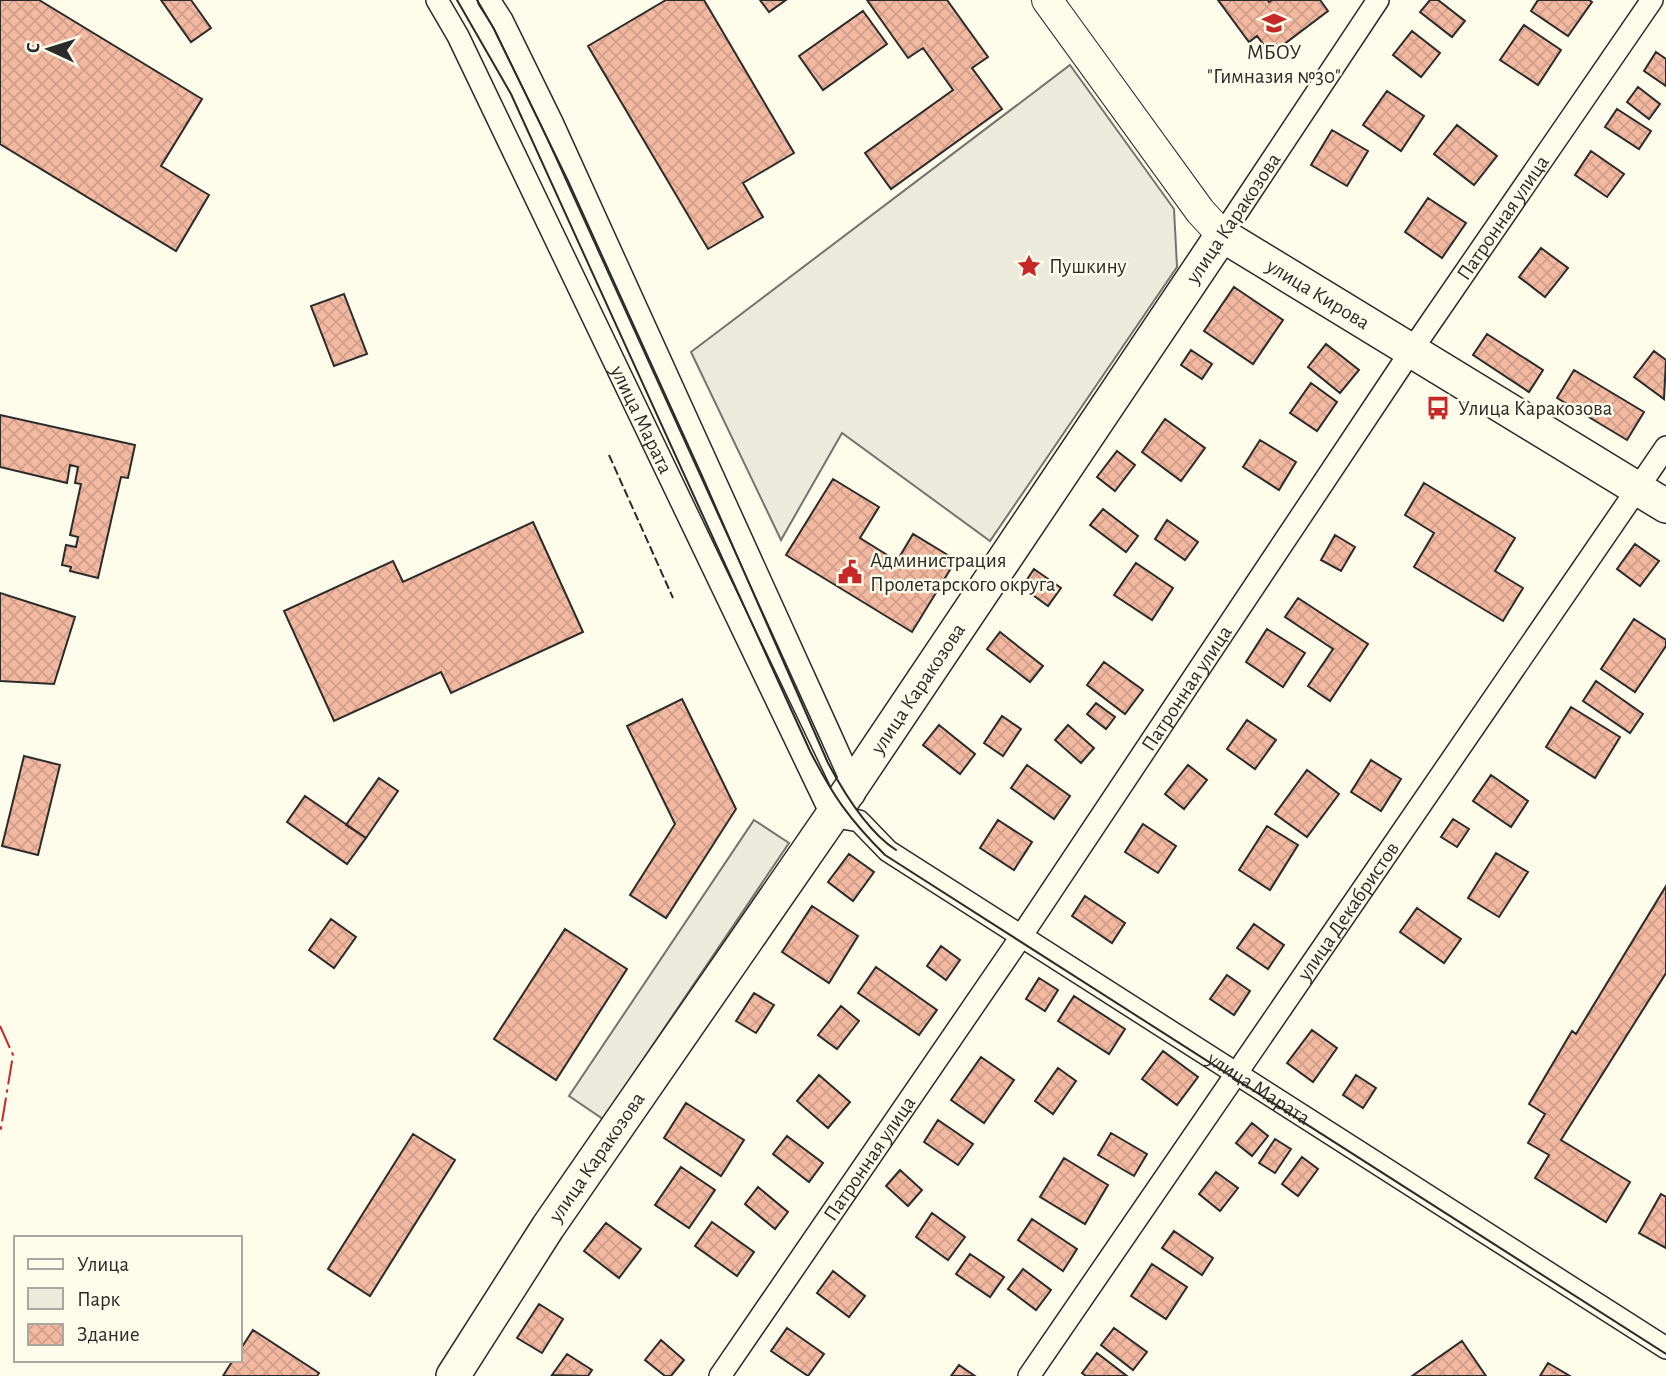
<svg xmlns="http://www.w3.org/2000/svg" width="1666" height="1376" viewBox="0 0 1666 1376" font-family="'Alegreya Sans',sans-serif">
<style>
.green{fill:#ecebdb;stroke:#74746e;stroke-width:2}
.parking{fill:#eceadb;stroke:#74746e;stroke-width:2}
.building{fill:url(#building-cross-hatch);stroke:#2b2b2b;stroke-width:2}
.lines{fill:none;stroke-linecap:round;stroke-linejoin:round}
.street-casing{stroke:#2b2b2b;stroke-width:24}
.secondary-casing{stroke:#2b2b2b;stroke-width:32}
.primary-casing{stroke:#2b2b2b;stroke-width:36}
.street{stroke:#fdfbea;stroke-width:21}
.secondary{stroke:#fdfbea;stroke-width:30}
.primary{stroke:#fdfbea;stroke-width:33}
.tram{stroke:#2b2b2b;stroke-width:2}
.fence{stroke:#2b2b2b;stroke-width:2;stroke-dasharray:9 3.5;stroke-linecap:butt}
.power{stroke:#c62828;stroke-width:2;stroke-dasharray:24 5 3.5 5;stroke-linecap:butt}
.labels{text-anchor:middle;stroke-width:5;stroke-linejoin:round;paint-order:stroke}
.poi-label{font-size:21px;fill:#2b2b2b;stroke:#fdfbea;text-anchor:start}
.street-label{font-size:21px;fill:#2b2b2b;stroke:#fdfbea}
</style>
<defs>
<pattern id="building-cross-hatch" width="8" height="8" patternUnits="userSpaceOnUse" patternTransform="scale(1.75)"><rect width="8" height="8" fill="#f2b8a0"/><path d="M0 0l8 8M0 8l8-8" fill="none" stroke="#d09e8a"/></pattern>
</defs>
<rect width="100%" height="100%" fill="#fdfbea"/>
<path class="green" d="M 1070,65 L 1174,209 L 1177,267 L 990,541 L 842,433 L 781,540 L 691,352 Z"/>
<path class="parking" d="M 754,820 L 789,843 L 603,1119 L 569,1096 Z"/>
<path class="building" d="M 0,0 L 39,0 L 202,99 L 161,166 L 209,195 L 176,251 L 0,144 Z
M 161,0 L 191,0 L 211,28 L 191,42 Z
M 666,0 L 704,0 L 794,153 L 743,183 L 763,217 L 708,249 L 588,46 Z
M 760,0 L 786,0 L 769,12 Z
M 867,0 L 947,0 L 988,57 L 972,68 L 1002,109 L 891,189 L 865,153 L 953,90 L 923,48 L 908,58 Z
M 1218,0 L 1268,0 L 1269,2 L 1272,0 L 1320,0 L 1328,11 L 1271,54 L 1257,36 L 1249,42 Z
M 1430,0 L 1438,0 L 1465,21 L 1452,37 L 1420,12 Z
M 1538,0 L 1589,0 L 1592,2 L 1568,36 L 1531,11 Z
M 863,11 L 887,44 L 823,90 L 799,56 Z
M 1524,25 L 1561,50 L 1538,85 L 1500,60 Z
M 1412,31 L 1440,53 L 1421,77 L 1393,55 Z
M 1656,52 L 1666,59 L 1666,86 L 1644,71 Z
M 1638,87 L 1660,104 L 1649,119 L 1627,102 Z
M 1387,91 L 1424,116 L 1401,151 L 1363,125 Z
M 1617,109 L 1651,131 L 1639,149 L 1605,127 Z
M 1457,125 L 1497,156 L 1474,185 L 1434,154 Z
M 1332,130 L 1368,151 L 1347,186 L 1311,165 Z
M 1591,151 L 1624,174 L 1607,197 L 1575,175 Z
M 1428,198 L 1466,223 L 1442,258 L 1405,232 Z
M 1541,248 L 1568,268 L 1545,297 L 1519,277 Z
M 1234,287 L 1283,320 L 1253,364 L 1204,331 Z
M 344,294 L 367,354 L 334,366 L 311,306 Z
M 1487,334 L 1543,370 L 1529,392 L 1473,355 Z
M 1326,344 L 1359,370 L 1340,393 L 1308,367 Z
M 1191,350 L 1212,364 L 1202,379 L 1181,365 Z
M 1654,351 L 1666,360 L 1664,399 L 1634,377 Z
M 1574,370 L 1644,412 L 1627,440 L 1557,398 Z
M 1311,383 L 1337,402 L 1317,431 L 1290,413 Z
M 0,415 L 135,445 L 128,478 L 121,477 L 98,578 L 70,571 L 71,567 L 62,565 L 66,545 L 76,547 L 78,537 L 70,535 L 81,484 L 75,483 L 78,467 L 70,465 L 67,483 L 0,467 Z
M 1165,419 L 1205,448 L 1181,481 L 1142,452 Z
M 1260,440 L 1296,462 L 1279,490 L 1243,467 Z
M 1117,451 L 1135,465 L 1115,491 L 1097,477 Z
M 833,479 L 879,507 L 860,538 L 897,561 L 913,534 L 956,560 L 912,632 L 786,555 Z
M 1424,483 L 1515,538 L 1495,571 L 1523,588 L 1503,621 L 1414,567 L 1434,533 L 1405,515 Z
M 1103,509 L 1138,536 L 1126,552 L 1090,525 Z
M 1167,520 L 1198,542 L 1185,560 L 1155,539 Z
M 533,522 L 583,632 L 451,693 L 441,672 L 334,721 L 284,611 L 393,561 L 403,582 Z
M 1335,535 L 1355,547 L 1341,571 L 1321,560 Z
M 1635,544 L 1659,561 L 1640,586 L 1617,569 Z
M 1136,563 L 1173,588 L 1152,620 L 1114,595 Z
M 1034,569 L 1061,588 L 1048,606 L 1022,587 Z
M 0,593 L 75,617 L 54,684 L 0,681 Z
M 1298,598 L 1368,644 L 1330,701 L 1308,686 L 1333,649 L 1285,617 Z
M 1634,619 L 1666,640 L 1666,646 L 1635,692 L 1601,669 Z
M 1267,629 L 1305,653 L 1283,687 L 1246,662 Z
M 1000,632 L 1043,666 L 1030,682 L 987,649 Z
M 1104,662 L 1143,690 L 1125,714 L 1087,685 Z
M 1596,681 L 1643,714 L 1630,733 L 1583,701 Z
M 682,699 L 736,809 L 666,918 L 630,895 L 675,824 L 627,726 Z
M 1096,703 L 1115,717 L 1106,729 L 1087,714 Z
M 1571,707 L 1620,737 L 1595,778 L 1546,747 Z
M 1002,716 L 1021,729 L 1003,756 L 984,743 Z
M 1247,720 L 1276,740 L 1255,769 L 1227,749 Z
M 939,725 L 975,754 L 960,774 L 923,745 Z
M 1068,725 L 1094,748 L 1081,763 L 1055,740 Z
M 24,756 L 60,765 L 38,855 L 2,846 Z
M 1371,760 L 1401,779 L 1381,811 L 1351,792 Z
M 1027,765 L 1070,796 L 1054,819 L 1011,788 Z
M 1188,765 L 1207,780 L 1184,809 L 1165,794 Z
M 1307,770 L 1339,794 L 1307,837 L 1275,814 Z
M 1491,775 L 1528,801 L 1511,827 L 1473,801 Z
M 379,778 L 398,791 L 366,838 L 346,825 Z
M 305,796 L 366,838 L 347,864 L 287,822 Z
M 1453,819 L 1469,829 L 1457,847 L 1441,837 Z
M 998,820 L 1032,842 L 1014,870 L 980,848 Z
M 1143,824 L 1176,846 L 1158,873 L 1125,852 Z
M 1267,826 L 1298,845 L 1270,890 L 1239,870 Z
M 1496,853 L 1528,872 L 1499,917 L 1468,898 Z
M 849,854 L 874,872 L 853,901 L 828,882 Z
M 1666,886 L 1666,973 L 1561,1140 L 1630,1182 L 1606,1222 L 1535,1178 L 1549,1155 L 1528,1143 L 1545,1114 L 1529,1104 L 1572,1031 L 1576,1034 Z
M 1085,896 L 1125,923 L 1112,943 L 1072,916 Z
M 812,906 L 858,936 L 829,983 L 782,952 Z
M 1417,908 L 1461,939 L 1444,963 L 1400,932 Z
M 331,919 L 356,937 L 334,968 L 309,950 Z
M 1254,924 L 1284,945 L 1268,969 L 1237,948 Z
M 565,929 L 627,969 L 556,1080 L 494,1039 Z
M 941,946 L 960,960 L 946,980 L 927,966 Z
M 876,967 L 937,1010 L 919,1035 L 858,993 Z
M 1227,975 L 1250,991 L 1234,1015 L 1210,999 Z
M 1039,978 L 1058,990 L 1045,1011 L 1026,999 Z
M 754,993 L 774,1005 L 756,1033 L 736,1021 Z
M 1074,996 L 1125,1029 L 1109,1054 L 1058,1021 Z
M 841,1006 L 859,1021 L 837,1049 L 818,1035 Z
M 1312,1030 L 1337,1048 L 1313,1082 L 1287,1063 Z
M 1163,1051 L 1198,1077 L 1177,1105 L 1142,1079 Z
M 981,1057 L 1014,1080 L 984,1123 L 951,1100 Z
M 1058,1068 L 1076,1081 L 1053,1114 L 1035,1101 Z
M 819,1075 L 850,1102 L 828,1128 L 797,1101 Z
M 1356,1075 L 1376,1088 L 1363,1108 L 1343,1095 Z
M 686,1103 L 744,1140 L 721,1176 L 664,1138 Z
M 938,1120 L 973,1144 L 958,1165 L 924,1142 Z
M 1252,1123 L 1268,1136 L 1252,1156 L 1236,1143 Z
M 1111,1133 L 1147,1154 L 1134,1176 L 1098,1155 Z
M 413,1134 L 455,1160 L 370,1296 L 328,1269 Z
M 787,1136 L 823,1163 L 809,1182 L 773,1154 Z
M 1275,1139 L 1291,1149 L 1275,1173 L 1259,1163 Z
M 1302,1157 L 1318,1169 L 1298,1196 L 1282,1184 Z
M 1064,1158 L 1108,1185 L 1085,1224 L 1040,1197 Z
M 681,1167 L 715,1190 L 689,1228 L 655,1205 Z
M 900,1170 L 922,1190 L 908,1206 L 886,1186 Z
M 1216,1172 L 1238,1188 L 1220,1211 L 1199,1194 Z
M 758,1187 L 788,1212 L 775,1229 L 745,1204 Z
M 1661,1194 L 1666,1197 L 1666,1248 L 1639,1233 Z
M 932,1213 L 965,1237 L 948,1260 L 916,1237 Z
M 1032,1219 L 1077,1249 L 1063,1271 L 1018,1240 Z
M 712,1222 L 754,1252 L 737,1276 L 695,1246 Z
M 606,1223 L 641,1249 L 619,1278 L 584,1251 Z
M 1174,1231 L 1213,1258 L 1202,1275 L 1162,1248 Z
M 970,1254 L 1004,1277 L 990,1297 L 956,1274 Z
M 1152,1264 L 1187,1287 L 1166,1319 L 1131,1296 Z
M 1023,1269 L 1051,1290 L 1036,1310 L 1008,1289 Z
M 833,1271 L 865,1296 L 849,1317 L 817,1293 Z
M 539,1304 L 563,1319 L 542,1353 L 517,1338 Z
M 787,1328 L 824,1354 L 808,1376 L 771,1351 Z
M 1114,1328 L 1147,1352 L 1133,1370 L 1101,1345 Z
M 253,1330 L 319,1373 L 317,1376 L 223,1376 L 233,1360 L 240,1360 L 240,1350 Z
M 661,1340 L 684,1360 L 671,1376 L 665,1376 L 645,1360 Z
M 1462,1341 L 1486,1376 L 1412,1376 Z
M 1097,1353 L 1127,1376 L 1086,1376 L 1082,1373 Z
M 567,1354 L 592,1370 L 588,1376 L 552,1375 Z
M 1548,1363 L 1570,1376 L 1540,1376 Z
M 959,1365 L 975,1376 L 951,1376 Z"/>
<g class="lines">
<g class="street-casing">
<g id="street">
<path id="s1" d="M 437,0 L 458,36 L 832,816 L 859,821 L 888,851 L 1666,1348"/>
<path d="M 489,0 L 502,20 L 552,122 L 831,736 L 853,785 L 854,795"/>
<path d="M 1222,235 L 1378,0"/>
<path id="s2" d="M 720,1376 L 1014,947 L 1411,351 L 1652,0"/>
<path id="s3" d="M 1029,1376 L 1666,447"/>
</g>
</g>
<g class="secondary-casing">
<path id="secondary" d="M 1047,0 L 1200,211 L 1222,235"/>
</g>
<g class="primary-casing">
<g id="primary">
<path id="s4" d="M 453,1376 L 548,1227 L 832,816 L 1222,235 L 1666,506"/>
</g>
</g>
<use href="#street" class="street"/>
<use href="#secondary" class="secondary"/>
<use href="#primary" class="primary"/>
<path class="tram" d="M 457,0 L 511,94 L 810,751 C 833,796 849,819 885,855 L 1666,1354
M 477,0 L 494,29 L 568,181 L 702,476 L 828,763 C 844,793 868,832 896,850"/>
<path class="fence" d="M 609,455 L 673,598"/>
<path class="power" d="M 0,1026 L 13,1055 L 0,1134"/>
</g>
<defs>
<g id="school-bare" transform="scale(1.89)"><path d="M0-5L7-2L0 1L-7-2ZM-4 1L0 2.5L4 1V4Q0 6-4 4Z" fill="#c62828" stroke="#fdfbea" stroke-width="2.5" paint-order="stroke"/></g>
<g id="sight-bare" transform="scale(1.89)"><path d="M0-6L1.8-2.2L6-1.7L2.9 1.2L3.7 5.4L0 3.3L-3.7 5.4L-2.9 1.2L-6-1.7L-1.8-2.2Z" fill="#c62828" stroke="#fdfbea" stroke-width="2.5" paint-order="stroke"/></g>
<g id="bus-bare" transform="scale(1.89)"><path d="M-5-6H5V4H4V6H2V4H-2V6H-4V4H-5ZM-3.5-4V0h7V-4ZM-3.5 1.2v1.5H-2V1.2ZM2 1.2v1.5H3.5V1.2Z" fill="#c62828" stroke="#fdfbea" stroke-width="2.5" paint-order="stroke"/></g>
<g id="civic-bare" transform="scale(1.89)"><path d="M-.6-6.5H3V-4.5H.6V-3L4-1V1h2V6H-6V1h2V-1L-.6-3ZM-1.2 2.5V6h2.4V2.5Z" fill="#c62828" stroke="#fdfbea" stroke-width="2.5" paint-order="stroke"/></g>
</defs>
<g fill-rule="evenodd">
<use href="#school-bare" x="1274" y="23"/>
<use href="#sight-bare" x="1029" y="266"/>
<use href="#bus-bare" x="1438" y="408"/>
<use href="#civic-bare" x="850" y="572"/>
</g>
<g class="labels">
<g class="poi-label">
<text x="1274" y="59" text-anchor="middle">МБОУ<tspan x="1274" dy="24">"Гимназия №30"</tspan></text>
<text x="1049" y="273">Пушкину</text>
<text x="1458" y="415">Улица Каракозова</text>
<text x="870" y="567">Администрация<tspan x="870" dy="24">Пролетарского округа</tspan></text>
</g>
<g class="street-label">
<text transform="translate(1233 218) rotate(-56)" y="7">улица Каракозова</text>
<text dy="7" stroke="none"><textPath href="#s2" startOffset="1398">Патронная улица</textPath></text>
<text dy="7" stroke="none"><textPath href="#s4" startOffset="1489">улица Кирова</textPath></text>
<text dy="7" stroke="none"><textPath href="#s1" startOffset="467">улица Марата</textPath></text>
<text dy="7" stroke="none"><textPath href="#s2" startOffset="831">Патронная улица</textPath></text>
<text dy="7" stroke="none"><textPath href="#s4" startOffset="830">улица Каракозова</textPath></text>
<text dy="7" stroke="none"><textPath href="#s3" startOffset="564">улица Декабристов</textPath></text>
<text dy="7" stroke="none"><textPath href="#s1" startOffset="1416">улица Марата</textPath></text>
<text dy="7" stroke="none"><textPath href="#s4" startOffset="262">улица Каракозова</textPath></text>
<text dy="7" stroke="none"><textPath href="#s2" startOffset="264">Патронная улица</textPath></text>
</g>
</g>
<rect x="14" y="1236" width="228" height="126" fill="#fdfbea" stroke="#a9a89e" stroke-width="2"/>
<rect x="28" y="1259" width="35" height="10" fill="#fdfbea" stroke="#a9a89e" stroke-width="2"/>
<text x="77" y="1271" font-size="21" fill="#2b2b2b">Улица</text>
<rect x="28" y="1288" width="35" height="21" fill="#ecebdb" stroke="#a9a89e" stroke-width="2"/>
<text x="77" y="1306" font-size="21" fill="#2b2b2b">Парк</text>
<rect x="28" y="1324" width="35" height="21" fill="url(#building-cross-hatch)" stroke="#a9a89e" stroke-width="2"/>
<text x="77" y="1341" font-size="21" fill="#2b2b2b">Здание</text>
<g transform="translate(49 49) rotate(274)" stroke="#fdfbea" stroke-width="5" paint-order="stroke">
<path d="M0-5L12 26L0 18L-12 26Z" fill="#2b2b2b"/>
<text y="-10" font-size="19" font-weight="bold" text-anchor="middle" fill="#2b2b2b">С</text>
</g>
</svg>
